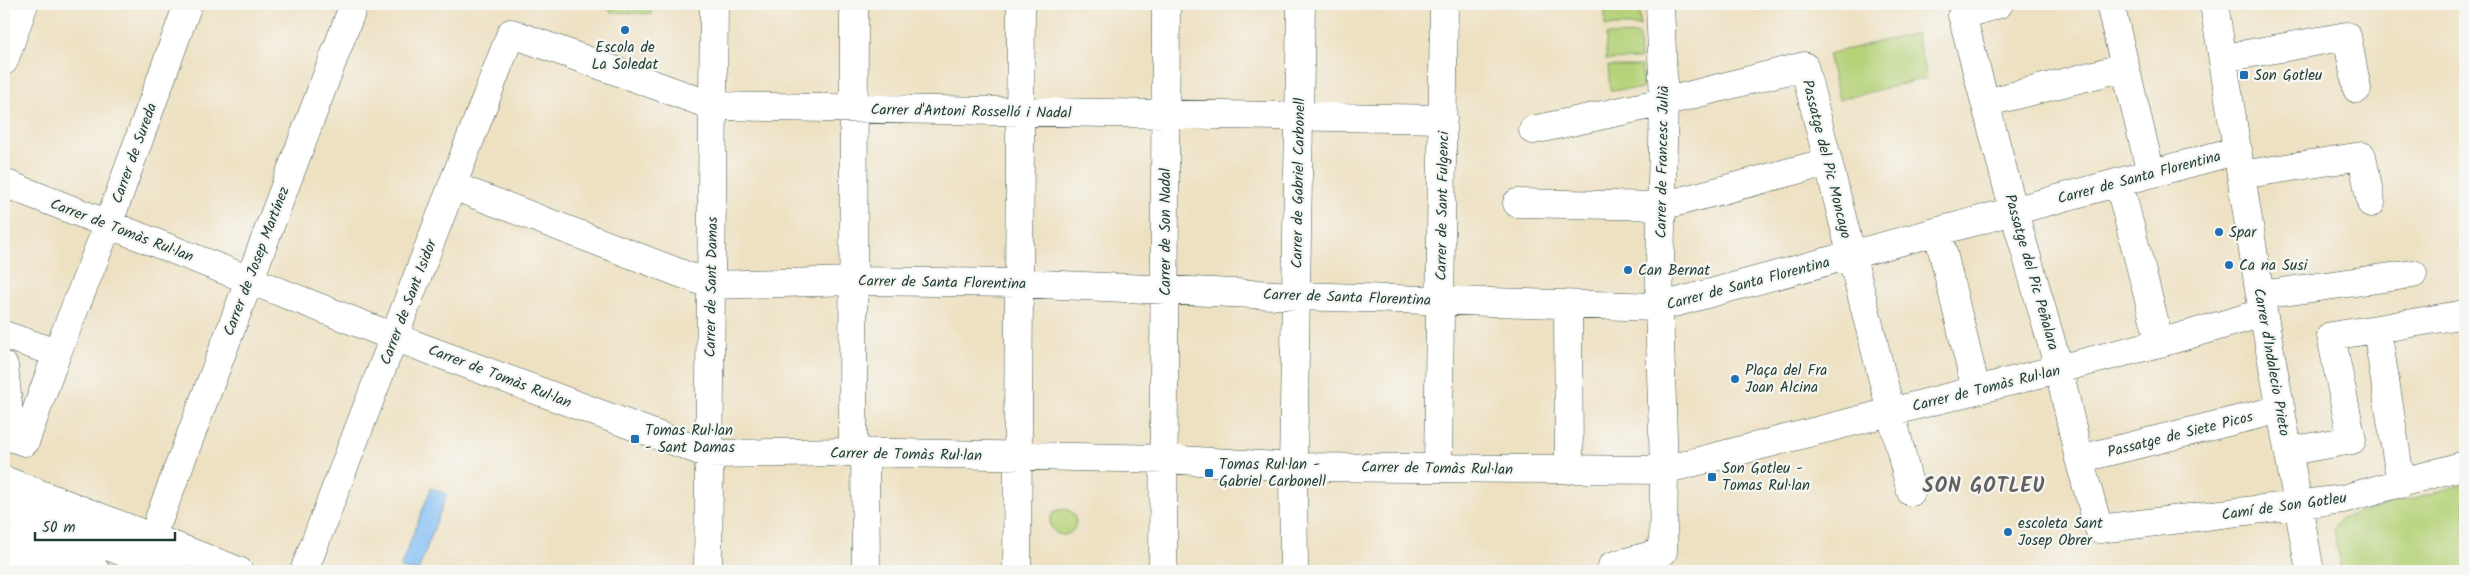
<svg xmlns="http://www.w3.org/2000/svg" width="2469" height="575" viewBox="0 0 2469 575" font-family="Kalam,sans-serif">
<style>
.green{fill:#b5d278;stroke:#6a8856}
.water{fill:#81bdf4;stroke:#507d94}
.lines{fill:none;stroke-linecap:round;stroke-linejoin:round}
.minor-casing{stroke:#3e5649;stroke-width:29}
.major-casing{stroke:#3e5649;stroke-width:29}
.highway-casing{stroke:#3e5649;stroke-width:29}
.minor{stroke:#fff;stroke-width:28}
.major{stroke:#fff;stroke-width:28}
.highway{stroke:#fff;stroke-width:28}
.poi-dot{fill:#1f6fb2;stroke:#f6f6f2;stroke-width:2}
.labels{text-anchor:middle;stroke-width:4.5;stroke-linejoin:round;paint-order:stroke}
.poi-label{font-size:15px;fill:#1f3d34;stroke:#f6f6f2;text-anchor:start}
.street-label{font-size:15px;fill:#1f3d34;stroke:#f6f6f2}
.district-label{font-size:20px;font-weight:bold;letter-spacing:1px;fill:#626162;stroke:#f6f6f2}
</style>
<rect width="100%" height="100%" fill="#f6f6f2"/>
<filter id="ink" filterUnits="userSpaceOnUse"><feTurbulence type="fractalNoise" baseFrequency=".02" numOctaves="2"/><feDisplacementMap in="SourceGraphic" scale="10" xChannelSelector="R" yChannelSelector="G"/><feConvolveMatrix kernelMatrix="1 2 1 2 8 2 1 2 1" color-interpolation-filters="sRGB"/></filter>
<filter id="wash" filterUnits="userSpaceOnUse"><feTurbulence type="fractalNoise" baseFrequency=".0096" numOctaves="4" result="noise"/><feDisplacementMap in="SourceGraphic" scale="20" xChannelSelector="R" yChannelSelector="G"/><feGaussianBlur stdDeviation="1.12" result="paint"/><feColorMatrix in="noise" values="0 0 0 0 0 0 0 0 0 0 0 0 0 0 0 0 0 1.4 0 .05"/><feComposite in="paint" operator="in"/></filter>
<g filter="url(#wash)">
<rect width="100%" height="100%" fill="#eee1c2"/>
<path class="green" d="M 610,4 L 652,4 L 651,14 L 610,12 Z
M 1605,4 L 1640,4 L 1640,26 L 1605,26 Z
M 1916,33 L 1927,78 L 1839,100 L 1828,54 Z
M 1639,34 L 1640,59 L 1606,60 L 1606,35 Z
M 1608,66 L 1642,66 L 1642,89 L 1610,90 Z
M 2465,484 L 2465,571 L 2341,571 L 2334,529 L 2341,518 Z
M1050 522a13 13 0 1 1 26 0a13 13 0 1 1-26 0Z"/>
<path class="water" d="M 431,488 L 447,494 L 418,571 L 400,568 Z"/>
</g>
<g filter="url(#ink)">
<g class="lines">
<g class="minor-casing">
<path id="minor" d="M 1999,4 L 1962,15 L 2014,212 L 2059,369 L 2079,459 L 2099,529 L 2343,499 L 2465,465
M 2110,4 L 2151,174
M 2214,4 L 2260,295 L 2310,571
M 2224,58 L 2347,36 L 2357,89
M 1985,103 L 2125,67
M 1533,130 L 1664,102 L 1804,66 L 1911,492
M 2241,175 L 2362,156 L 2371,203
M 4,183 L 394,337 L 708,454 L 853,452 L 1164,459 L 1293,467 L 1664,470 L 2160,343 L 2263,313
M 2119,183 L 2160,343
M 453,186 L 711,285 L 854,281 L 1019,283 L 1297,296 L 1659,307 L 2238,150
M 1517,203 L 1662,206 L 1828,162
M 1938,232 L 1976,390
M 2260,295 L 2413,274
M 1568,305 L 1569,470
M 4,335 L 57,353
M 4,366 L 8,405 L 8,436 L 25,442 L 57,353 L 108,225 L 188,4
M 2289,451 L 2352,440 L 2331,336 L 2377,329
M 853,452 L 854,4
M 865,452 L 866,571
M 2079,459 L 2281,409
M 1438,468 L 1444,4
M 4,480 L 239,571
M 2401,484 L 2377,329 L 2465,314
M 159,519 L 354,4
M 1612,566 L 1663,552 L 1664,470 L 1659,307 L 1664,102 L 1660,4
M 304,571 L 511,33 L 713,106 L 1443,119
M 708,571 L 714,4
M 1017,571 L 1021,4
M 1163,571 L 1166,4
M 1294,571 L 1293,467 L 1301,4"/>
</g>
<g class="major-casing">
<path id="major" d="M 4,61 L 24,4
M 4,562 L 28,571"/>
</g>
<g class="highway-casing">
<path id="highway" d="M 4,506 L 172,571
M 4,536 L 96,571"/>
</g>
<use href="#minor" class="minor"/>
<use href="#major" class="major"/>
<use href="#highway" class="highway"/>
</g>
</g>
<g class="poi-dot">
<circle cx="625" cy="30" r="5"/>
<rect x="2239" y="70" width="10" height="10" rx="2.5"/>
<circle cx="2219" cy="232" r="5"/>
<circle cx="2229" cy="265" r="5"/>
<circle cx="1628" cy="270" r="5"/>
<circle cx="1735" cy="379" r="5"/>
<rect x="630" y="434" width="10" height="10" rx="2.5"/>
<rect x="1204" y="468" width="10" height="10" rx="2.5"/>
<rect x="1707" y="472" width="10" height="10" rx="2.5"/>
<circle cx="2008" cy="532" r="5"/>
</g>
<g class="labels">
<g class="poi-label">
<text x="625" y="52" text-anchor="middle">Escola de<tspan x="625" dy="17">La Soledat</tspan></text>
<text x="2254" y="80">Son Gotleu</text>
<text x="2229" y="237">Spar</text>
<text x="2239" y="270">Ca na Susi</text>
<text x="1638" y="275">Can Bernat</text>
<text x="1745" y="375">Plaça del Fra<tspan x="1745" dy="17">Joan Alcina</tspan></text>
<text x="645" y="435">Tomas Rul·lan<tspan x="645" dy="17">- Sant Damas</tspan></text>
<text x="1219" y="469">Tomas Rul·lan -<tspan x="1219" dy="17">Gabriel Carbonell</tspan></text>
<text x="1722" y="473">Son Gotleu -<tspan x="1722" dy="17">Tomas Rul·lan</tspan></text>
<text x="2018" y="528">escoleta Sant<tspan x="2018" dy="17">Josep Obrer</tspan></text>
</g>
<g class="street-label">
<text transform="translate(971 111) rotate(1)" y="5">Carrer d'Antoni Rosselló i Nadal</text>
<text transform="translate(134 153) rotate(-70)" y="5">Carrer de Sureda</text>
<text transform="translate(1827 159) rotate(76)" y="5">Passatge del Pic Moncayo</text>
<text transform="translate(1662 162) rotate(-89)" y="5">Carrer de Francesc Julià</text>
<text transform="translate(2139 177) rotate(-15)" y="5">Carrer de Santa Florentina</text>
<text transform="translate(1298 183) rotate(-89)" y="5">Carrer de Gabriel Carbonell</text>
<text transform="translate(1442 206) rotate(-89)" y="5">Carrer de Sant Fulgenci</text>
<text transform="translate(122 230) rotate(21)" y="5">Carrer de Tomàs Rul·lan</text>
<text transform="translate(1165 232) rotate(-90)" y="5">Carrer de Son Nadal</text>
<text transform="translate(256 261) rotate(-69)" y="5">Carrer de Josep Martínez</text>
<text transform="translate(2032 272) rotate(74)" y="5">Passatge del Pic Peñalara</text>
<text transform="translate(942 282) rotate(1)" y="5">Carrer de Santa Florentina</text>
<text transform="translate(1748 283) rotate(-15)" y="5">Carrer de Santa Florentina</text>
<text transform="translate(711 287) rotate(-89)" y="5">Carrer de Sant Damas</text>
<text transform="translate(1347 297) rotate(2)" y="5">Carrer de Santa Florentina</text>
<text transform="translate(408 302) rotate(-69)" y="5">Carrer de Sant Isidor</text>
<text transform="translate(2272 362) rotate(80)" y="5">Carrer d'Indalecio Prieto</text>
<text transform="translate(500 376) rotate(21)" y="5">Carrer de Tomàs Rul·lan</text>
<text transform="translate(1986 388) rotate(-14)" y="5">Carrer de Tomàs Rul·lan</text>
<text transform="translate(2180 434) rotate(-14)" y="5">Passatge de Siete Picos</text>
<text transform="translate(906 454) rotate(1)" y="5">Carrer de Tomàs Rul·lan</text>
<text transform="translate(1437 468) rotate(1)" y="5">Carrer de Tomàs Rul·lan</text>
<text transform="translate(2284 506) rotate(-8)" y="5">Camí de Son Gotleu</text>
</g>
<g class="district-label">
<text x="1984" y="492">SON GOTLEU</text>
</g>
</g>
<rect width="2469" height="575" fill="none" stroke="#f6f6f2" stroke-width="20"/>
<path d="M35 532v8h140v-8" fill="none" stroke="#1f3d34" stroke-width="2.5"/>
<text x="42" y="532" font-size="15" fill="#1f3d34" stroke="#f6f6f2" stroke-width="4" paint-order="stroke">50 m</text>
</svg>
